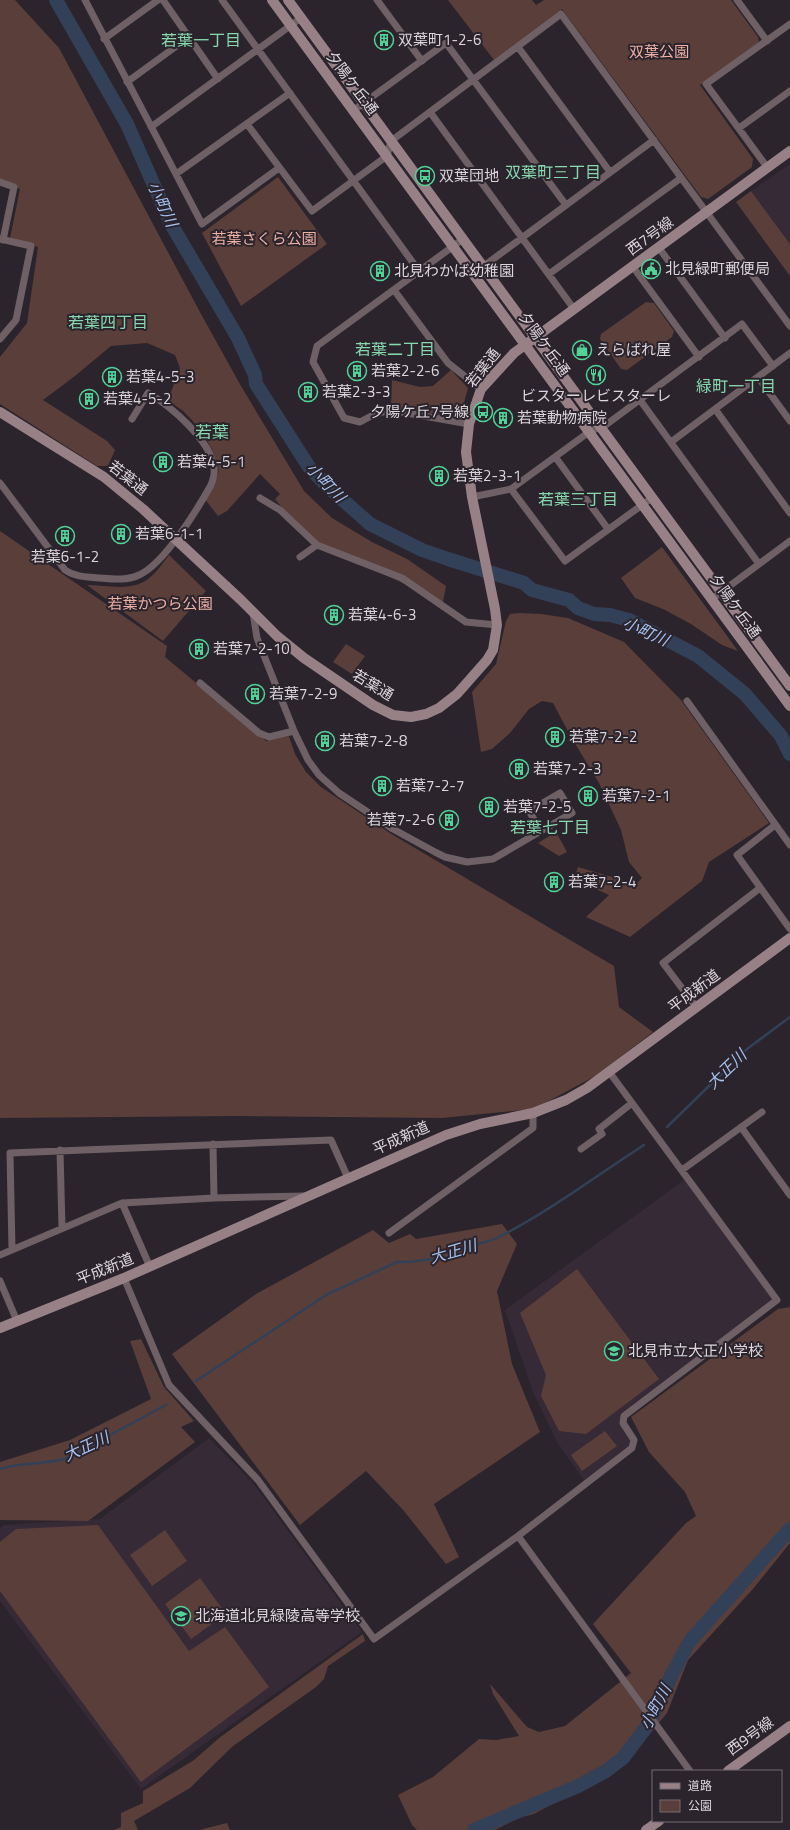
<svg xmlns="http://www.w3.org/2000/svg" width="790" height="1830" viewBox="0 0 790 1830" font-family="'Titillium Web','Noto Sans JP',sans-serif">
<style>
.built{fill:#362a37}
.green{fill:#5a3e39}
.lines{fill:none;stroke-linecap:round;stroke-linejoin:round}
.stream{stroke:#334158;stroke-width:2.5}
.river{stroke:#334158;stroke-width:14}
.street{stroke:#6e6064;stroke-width:7}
.secondary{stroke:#978187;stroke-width:10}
.labels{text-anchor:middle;stroke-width:4;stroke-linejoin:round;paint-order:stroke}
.poi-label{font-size:15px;fill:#dcd6dc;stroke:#2b242c;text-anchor:start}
.park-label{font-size:15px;fill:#eeb1a6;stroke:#2b242c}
.street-label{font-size:15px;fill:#dcd6dc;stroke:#2b242c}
.neighbourhood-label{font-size:16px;fill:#87d8ae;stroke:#2b242c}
.water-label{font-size:16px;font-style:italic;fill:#a5c2f0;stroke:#2b242c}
.quarter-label{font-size:17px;fill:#87d8ae;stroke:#2b242c}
</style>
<rect width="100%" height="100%" fill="#2b242c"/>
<path class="built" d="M 790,164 L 790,244 L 751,191 Z
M 687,1178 L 777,1300 L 624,1416 L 634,1440 L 632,1448 L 587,1485 L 557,1442 L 533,1392 L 505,1310 Z
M 209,1438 L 253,1483 L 362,1632 L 141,1789 L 0,1601 L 0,1529 L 4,1525 L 100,1519 Z"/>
<path class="green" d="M 0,0 L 15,0 L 59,48 L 201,314 L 241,386 L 304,491 L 332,518 L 372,542 L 407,559 L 446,586 L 443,602 L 317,543 L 292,520 L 275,499 L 280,494 L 260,474 L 227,511 L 218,516 L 204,498 C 210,490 216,484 218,474 C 222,459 198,425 187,415 C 182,409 174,405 168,400 L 180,368 L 175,355 L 147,343 L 111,346 L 75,376 L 43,400 L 107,441 L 115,450 L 108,466 L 97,466 L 0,404 L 0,357 L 27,323 L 38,247 L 10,238 L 20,189 L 0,180 Z
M 448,0 L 532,0 L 536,5 L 544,0 L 731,0 L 758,37 L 759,42 L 700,85 L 753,159 L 752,167 L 708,199 L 701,197 L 562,9 L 494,60 Z
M 278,177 L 327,244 L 241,306 L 202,233 Z
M 751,191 L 790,244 L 790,276 L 736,202 Z
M 646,302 L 654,303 L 674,331 L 672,337 L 627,370 L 621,369 L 600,339 L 601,334 Z
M 451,370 L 468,388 L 461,413 L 456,417 L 391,407 L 392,380 L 420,387 L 433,386 Z
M 0,531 L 167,646 L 165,657 L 266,741 L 289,736 L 295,754 L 306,772 L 321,787 L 393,835 L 614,966 L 619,1007 L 653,1032 L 597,1075 L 534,1109 L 442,1118 L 239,1116 L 0,1118 Z
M 662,547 L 738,651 L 722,645 L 691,624 L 663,609 L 635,598 L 621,578 Z
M 169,555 L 206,591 L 163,641 L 87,585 C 107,585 131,592 148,579 C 156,573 163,563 169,555 Z
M 519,613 L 541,614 L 568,618 L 624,642 L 681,700 L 769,823 L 709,862 L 702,881 L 630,937 L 586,917 L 609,895 L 574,879 L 578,867 L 636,884 L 642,878 L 629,862 L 621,830 L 599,783 L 571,737 L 553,703 L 542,701 L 529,709 L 510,733 L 492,749 L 481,752 L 472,692 L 496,664 L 506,621 L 510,614 Z
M 346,644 L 365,656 L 352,674 L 333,662 Z
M 556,832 L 567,852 L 559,856 L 538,843 Z
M 502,1224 L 517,1244 L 497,1291 L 512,1364 L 540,1432 L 434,1504 L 459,1557 L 446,1564 L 404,1511 L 366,1471 L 300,1525 L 172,1354 L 256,1294 L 373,1230 L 389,1243 L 410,1234 L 416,1239 Z
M 577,1269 L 659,1379 L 586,1434 L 559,1431 L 541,1396 L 546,1375 L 520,1313 Z
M 790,1307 L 790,1543 L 752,1590 L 688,1660 L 667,1713 L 625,1764 L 534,1814 L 518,1818 L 495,1830 L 417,1830 L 412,1825 L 398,1795 L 433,1777 L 479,1739 L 496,1740 L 519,1736 L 493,1694 L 490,1684 L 527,1727 L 539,1732 L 565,1726 L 631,1673 L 593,1624 L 686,1523 L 696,1516 L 685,1492 L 649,1452 L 631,1417 L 778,1309 Z
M 141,1339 L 164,1387 L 194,1421 L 181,1427 L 195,1442 L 88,1521 L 0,1520 L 0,1462 L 70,1440 L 151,1399 L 130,1341 Z
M 605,1431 L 617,1446 L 582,1471 L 571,1455 Z
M 98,1525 L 189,1651 L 225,1627 L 269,1687 L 141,1782 L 0,1591 L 0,1542 L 16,1529 Z
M 165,1530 L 187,1561 L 152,1586 L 130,1555 Z
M 200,1578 L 226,1614 L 191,1639 L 165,1604 Z
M 363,1634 L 365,1641 L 328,1666 L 324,1679 L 316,1687 L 233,1746 L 190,1788 L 134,1821 L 138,1830 L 113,1830 L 121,1827 L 121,1813 L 143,1803 L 143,1791 L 194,1760 L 219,1738 Z
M 227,1823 L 230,1830 L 199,1830 Z"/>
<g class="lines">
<path class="stream" d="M 667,1127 L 747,1049 L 790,1017
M 196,1381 L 326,1295 L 397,1262 L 408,1262 L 433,1259 C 442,1249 482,1246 499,1237 C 550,1211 596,1176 644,1145
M 0,1469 C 22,1462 46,1465 67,1458 L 166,1405"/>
<path class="river" d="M 56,0 L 127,124 L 171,224 L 238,338 L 255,375 L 256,384 L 309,467 L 327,486 L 370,524 L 422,550 L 448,559 L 524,583 L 532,590 L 569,600 L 578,608 L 594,614 L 610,615 L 629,620 L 698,656 L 745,694 L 781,736 L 790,754
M 474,1830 L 578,1786 L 606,1771 L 623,1758 L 650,1722 L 673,1672 L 690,1641 L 790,1529"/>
<path class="street" d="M 85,0 L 202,224 L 279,168
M 163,0 L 218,79
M 222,0 L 419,271
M 377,0 L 422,61
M 737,0 L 767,41
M 104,39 L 158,0
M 518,47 L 610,172
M 127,82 L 189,37
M 354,110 L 446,43 L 566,205
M 430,112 L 574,309
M 247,124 L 312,211 L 387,156 L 391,141 L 561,14 L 790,326
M 151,127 L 301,18
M 739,128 L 790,91
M 767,167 L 706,84 L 790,24
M 176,174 L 290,93
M 0,182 L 14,187 L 3,240
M 0,239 L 31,246 L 16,320 L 0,339
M 463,239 L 317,346 L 313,362 L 344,418 L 360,422 L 375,414 L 390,410 L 469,424
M 659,248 L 725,338
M 633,267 L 699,357
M 473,274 L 654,140
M 549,274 L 681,178
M 394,290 L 448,363 L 481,389
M 758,377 L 790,421
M 640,400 L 759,564
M 715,409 L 790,513
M 671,442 L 790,353
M 556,458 L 608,529
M 0,483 L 65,570 C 75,577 87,577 100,578 C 112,579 127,581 139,575 C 164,564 197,510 211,485 C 213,480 215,474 214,467 C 210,440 171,406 148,393 L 132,419
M 511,489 L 565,561 L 653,497
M 472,497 L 511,489 L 589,432 L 607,424 L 742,324 L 773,366
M 260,498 L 280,510 L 317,545 L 402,578 L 466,622 L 497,625
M 300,557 L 317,545
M 712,599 L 790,541
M 253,613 L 257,638 L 294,731 L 308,760 L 319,775 L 339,793 L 393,829 L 435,852 L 445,857 L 467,862 L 493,859 L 541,831
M 200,683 L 259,733 L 269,737 L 294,731
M 687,701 L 790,845
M 560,793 L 572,813 L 541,831 L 529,811 Z
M 775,825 L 737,855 L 790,929
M 697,1008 L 663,963 L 760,888
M 741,1127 L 790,1195
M 213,1144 L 214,1198
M 581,1149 L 602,1134 L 599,1129 L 632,1103
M 60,1150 L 62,1228
M 682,1170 L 762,1112
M 122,1203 L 150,1267
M 389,1233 L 533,1128 L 533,1113
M 12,1249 L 10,1153 L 331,1140 L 348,1178
M 0,1255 L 122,1203 L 214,1198 L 305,1196
M 124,1278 L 169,1385 L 258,1480 L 374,1639 L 518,1536 L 632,1448 L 634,1440 L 623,1423 L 624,1416 L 777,1300 L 610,1073
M 0,1281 L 17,1321
M 518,1536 L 690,1771"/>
<path class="secondary" d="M 272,0 L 790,706
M 288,0 L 790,686
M 0,412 L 104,477 L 143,509 L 241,600 L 277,636 L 304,658 L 373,705 L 393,715 L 411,717 L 426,714 L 439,708 L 457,694 L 487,660 L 493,650 L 497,625 L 495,609 L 472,497 L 466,452 L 469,424 L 481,389 L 514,353 L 790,151
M 0,1328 L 124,1278 L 446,1135 L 480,1124 L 533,1113 L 566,1100 L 587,1088 L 790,938
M 728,1771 L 790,1726
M 646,1830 L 659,1821"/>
</g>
<defs>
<g id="building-ring" transform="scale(1)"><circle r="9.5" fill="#2b242c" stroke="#51d398" stroke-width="1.5"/><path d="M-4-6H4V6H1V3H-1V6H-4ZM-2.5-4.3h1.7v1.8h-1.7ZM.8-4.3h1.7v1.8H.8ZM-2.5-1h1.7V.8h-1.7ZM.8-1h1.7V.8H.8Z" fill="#51d398"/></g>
<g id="bus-ring" transform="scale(1)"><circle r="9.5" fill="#2b242c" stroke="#51d398" stroke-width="1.5"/><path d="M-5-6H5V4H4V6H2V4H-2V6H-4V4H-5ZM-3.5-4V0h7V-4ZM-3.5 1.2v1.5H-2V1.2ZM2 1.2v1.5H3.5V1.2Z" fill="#51d398"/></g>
<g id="civic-ring" transform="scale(1)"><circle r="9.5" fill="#2b242c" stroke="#51d398" stroke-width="1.5"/><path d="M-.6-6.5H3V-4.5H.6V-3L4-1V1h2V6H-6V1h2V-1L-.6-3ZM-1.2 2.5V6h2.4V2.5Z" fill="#51d398"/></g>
<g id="shop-ring" transform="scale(1)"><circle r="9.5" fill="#2b242c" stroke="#51d398" stroke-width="1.5"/><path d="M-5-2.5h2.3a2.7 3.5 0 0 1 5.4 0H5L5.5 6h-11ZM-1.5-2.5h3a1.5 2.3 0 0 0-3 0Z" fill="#51d398"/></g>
<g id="restaurant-ring" transform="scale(1)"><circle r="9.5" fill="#2b242c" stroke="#51d398" stroke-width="1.5"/><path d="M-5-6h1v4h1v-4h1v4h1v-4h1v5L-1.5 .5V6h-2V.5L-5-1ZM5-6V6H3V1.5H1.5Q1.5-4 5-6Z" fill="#51d398"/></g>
<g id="school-ring" transform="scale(1)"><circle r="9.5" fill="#2b242c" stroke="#51d398" stroke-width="1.5"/><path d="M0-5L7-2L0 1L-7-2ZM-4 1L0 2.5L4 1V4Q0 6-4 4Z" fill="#51d398"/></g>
</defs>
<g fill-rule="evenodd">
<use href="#building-ring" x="384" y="40"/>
<use href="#bus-ring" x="425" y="176"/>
<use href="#civic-ring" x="651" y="269"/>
<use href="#building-ring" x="380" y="271"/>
<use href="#shop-ring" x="582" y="350"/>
<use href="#building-ring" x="357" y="371"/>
<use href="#restaurant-ring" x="596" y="375"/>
<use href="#building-ring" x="112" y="377"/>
<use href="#building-ring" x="308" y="392"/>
<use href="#building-ring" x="89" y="399"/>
<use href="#bus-ring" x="483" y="412"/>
<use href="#building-ring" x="503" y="418"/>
<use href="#building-ring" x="163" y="462"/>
<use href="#building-ring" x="439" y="476"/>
<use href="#building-ring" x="121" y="534"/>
<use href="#building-ring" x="65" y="536"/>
<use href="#building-ring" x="334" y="615"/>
<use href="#building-ring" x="199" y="649"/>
<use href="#building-ring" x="255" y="694"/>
<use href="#building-ring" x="555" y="737"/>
<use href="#building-ring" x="325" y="741"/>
<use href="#building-ring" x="519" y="769"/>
<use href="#building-ring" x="382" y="786"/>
<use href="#building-ring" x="588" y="796"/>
<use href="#building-ring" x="489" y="807"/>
<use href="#building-ring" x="449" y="820"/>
<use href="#building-ring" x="554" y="882"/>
<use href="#school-ring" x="614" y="1351"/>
<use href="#school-ring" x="181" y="1616"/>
</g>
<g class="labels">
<g class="poi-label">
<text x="398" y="45">双葉町1-2-6</text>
<text x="439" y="181">双葉団地</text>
<text x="665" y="274">北見緑町郵便局</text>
<text x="394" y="276">北見わかば幼稚園</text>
<text x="596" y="355">えらばれ屋</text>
<text x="371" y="376">若葉2-2-6</text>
<text x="126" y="382">若葉4-5-3</text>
<text x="322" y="397">若葉2-3-3</text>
<text x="596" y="401" text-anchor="middle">ビスターレビスターレ</text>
<text x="103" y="404">若葉4-5-2</text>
<text x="469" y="417" text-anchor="end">夕陽ケ丘7号線</text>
<text x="517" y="423">若葉動物病院</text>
<text x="177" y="467">若葉4-5-1</text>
<text x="453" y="481">若葉2-3-1</text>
<text x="135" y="539">若葉6-1-1</text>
<text x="65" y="562" text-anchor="middle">若葉6-1-2</text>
<text x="348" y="620">若葉4-6-3</text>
<text x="213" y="654">若葉7-2-10</text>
<text x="269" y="699">若葉7-2-9</text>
<text x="569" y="742">若葉7-2-2</text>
<text x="339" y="746">若葉7-2-8</text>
<text x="533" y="774">若葉7-2-3</text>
<text x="396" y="791">若葉7-2-7</text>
<text x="602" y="801">若葉7-2-1</text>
<text x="503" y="812">若葉7-2-5</text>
<text x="435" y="825" text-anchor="end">若葉7-2-6</text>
<text x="568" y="887">若葉7-2-4</text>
<text x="628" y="1356">北見市立大正小学校</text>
<text x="195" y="1621">北海道北見緑陵高等学校</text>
</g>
<g class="park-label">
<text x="659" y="57">双葉公園</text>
<text x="264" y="244">若葉さくら公園</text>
<text x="160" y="609">若葉かつら公園</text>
</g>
<g class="street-label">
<text transform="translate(352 83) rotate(53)" y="5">夕陽ケ丘通</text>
<text transform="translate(650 236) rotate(-36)" y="5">西7号線</text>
<text transform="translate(544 344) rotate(54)" y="5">夕陽ケ丘通</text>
<text transform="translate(483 368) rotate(-52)" y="5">若葉通</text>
<text transform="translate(128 478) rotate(38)" y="5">若葉通</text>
<text transform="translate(735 606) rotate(54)" y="5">夕陽ケ丘通</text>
<text transform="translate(373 685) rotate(31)" y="5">若葉通</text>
<text transform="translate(694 991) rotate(-37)" y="5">平成新道</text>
<text transform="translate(401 1138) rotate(-24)" y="5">平成新道</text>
<text transform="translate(105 1269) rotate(-22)" y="5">平成新道</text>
<text transform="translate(750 1736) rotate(-36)" y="5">西9号線</text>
</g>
<g class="neighbourhood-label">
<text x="201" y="46">若葉一丁目</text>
<text x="553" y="178">双葉町三丁目</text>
<text x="108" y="328">若葉四丁目</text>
<text x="395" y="355">若葉二丁目</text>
<text x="736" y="392">緑町一丁目</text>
<text x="578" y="505">若葉三丁目</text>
<text x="550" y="833">若葉七丁目</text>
</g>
<g class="water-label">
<text transform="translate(163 204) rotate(65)" y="6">小町川</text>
<text transform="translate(326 482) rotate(46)" y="6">小町川</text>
<text transform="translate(646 631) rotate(24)" y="6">小町川</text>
<text transform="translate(726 1069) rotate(-44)" y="6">大正川</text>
<text transform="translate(453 1251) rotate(-16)" y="6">大正川</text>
<text transform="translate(86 1446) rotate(-25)" y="6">大正川</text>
<text transform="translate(655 1707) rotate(-62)" y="6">小町川</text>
</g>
<g class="quarter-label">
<text x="212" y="438">若葉</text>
</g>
</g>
<rect x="652" y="1770" width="130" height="52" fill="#2b242c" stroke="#726b72"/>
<rect x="660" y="1783" width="20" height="6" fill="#978187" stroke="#726b72"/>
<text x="688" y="1790" font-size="12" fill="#dcd6dc">道路</text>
<rect x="660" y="1800" width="20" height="12" fill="#5a3e39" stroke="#726b72"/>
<text x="688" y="1810" font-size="12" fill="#dcd6dc">公園</text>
</svg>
